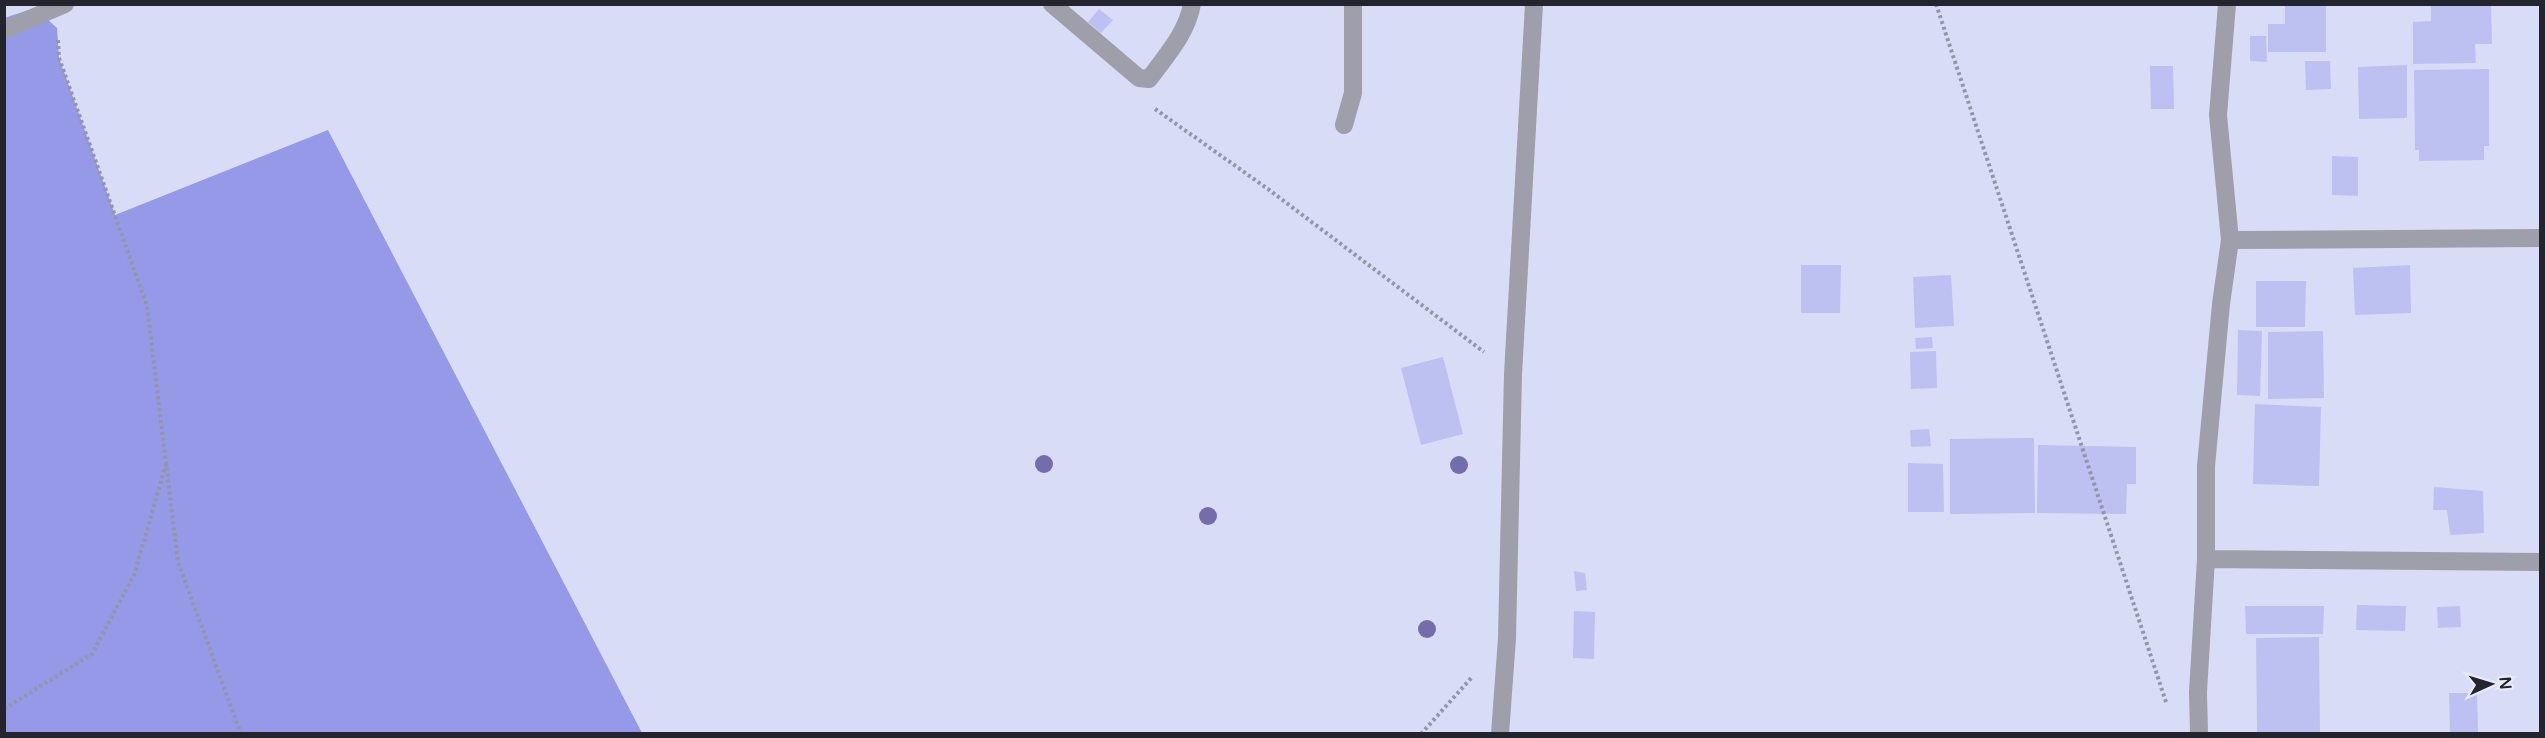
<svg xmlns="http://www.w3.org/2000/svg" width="2545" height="738" viewBox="0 0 2545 738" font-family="'Varela Round',sans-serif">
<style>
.forest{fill:#9599e8}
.building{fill:#bcc1f2}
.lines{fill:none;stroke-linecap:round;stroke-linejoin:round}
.path{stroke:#9395a9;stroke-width:4;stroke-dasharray:3 3;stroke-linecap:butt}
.minor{stroke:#9e9faa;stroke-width:18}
.tree{fill:#756dab}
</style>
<rect width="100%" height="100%" fill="#d9dcf6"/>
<path class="forest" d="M 35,8 L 57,28 L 59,58 L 115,215 L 328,130 L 642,733 L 5,733 L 4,18 Z"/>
<path class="building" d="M 2285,4 L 2326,4 L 2326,52 L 2268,52 L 2268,24 L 2285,24 Z
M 2431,4 L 2491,4 L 2492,44 L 2475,44 L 2476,63 L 2413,64 L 2413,22 L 2431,21 Z
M 1099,9 L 1113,20 L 1101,33 L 1088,22 Z
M 2250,36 L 2266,36 L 2267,62 L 2250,61 Z
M 2305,61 L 2330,61 L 2331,89 L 2306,90 Z
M 2407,65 L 2407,118 L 2359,119 L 2358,67 Z
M 2150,66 L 2173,66 L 2174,109 L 2151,109 Z
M 2489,69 L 2489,146 L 2484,146 L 2484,160 L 2419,161 L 2419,150 L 2415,150 L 2414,70 Z
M 2332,156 L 2358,157 L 2358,196 L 2332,195 Z
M 1801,265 L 1841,265 L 1840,313 L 1801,313 Z
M 2410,265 L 2411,313 L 2355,315 L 2353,268 Z
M 1951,275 L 1954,326 L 1915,328 L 1913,277 Z
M 2256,281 L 2306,281 L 2305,327 L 2256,327 Z
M 2238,330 L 2262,331 L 2260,396 L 2237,395 Z
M 2323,331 L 2324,398 L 2268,399 L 2268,332 Z
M 1932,337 L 1933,348 L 1916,349 L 1915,338 Z
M 1936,351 L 1937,388 L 1911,389 L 1910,352 Z
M 1443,357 L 1463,434 L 1421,445 L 1401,368 Z
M 2255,404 L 2321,407 L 2319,486 L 2253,484 Z
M 1929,429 L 1931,446 L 1911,447 L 1910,430 Z
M 2034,438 L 2035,513 L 1950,514 L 1950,439 Z
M 2038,445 L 2136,447 L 2136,484 L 2127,484 L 2126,514 L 2037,513 Z
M 1908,463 L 1943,464 L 1944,512 L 1908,512 Z
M 2434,487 L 2483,491 L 2484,533 L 2450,535 L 2447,510 L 2433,510 Z
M 1574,571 L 1585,573 L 1587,590 L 1576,591 Z
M 2357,605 L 2406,606 L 2405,631 L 2356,630 Z
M 2245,606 L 2324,606 L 2323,634 L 2246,634 Z
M 2460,606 L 2461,627 L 2438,628 L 2437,607 Z
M 1574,611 L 1595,612 L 1594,659 L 1573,658 Z
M 2319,637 L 2320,734 L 2257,734 L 2256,638 Z
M 2449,693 L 2477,693 L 2478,733 L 2450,733 Z"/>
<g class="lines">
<path class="path" d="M 1936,4 L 2166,702
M 58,40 L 59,58 L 147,306 L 178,562 L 241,734
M 1155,109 L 1268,189 L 1484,352
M 4,709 L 92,654 L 134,575 L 166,464
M 1421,734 L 1473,676"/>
<path class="minor" d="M 1052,4 L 1139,78 L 1149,79 C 1166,56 1187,33 1192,4
M 4,30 L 65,4
M 1344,125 L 1353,93 L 1353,4
M 2230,240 L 2540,238
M 2206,559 L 2540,562
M 1500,734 L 1507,638 L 1513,374 L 1534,4
M 2199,734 L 2198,692 L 2206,559 L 2206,466 L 2221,304 L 2230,240 L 2218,115 L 2227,4"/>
</g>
<g class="tree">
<circle cx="1044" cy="464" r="9"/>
<circle cx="1459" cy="465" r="9"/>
<circle cx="1208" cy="516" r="9"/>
<circle cx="1427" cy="629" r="9"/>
</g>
<rect width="2545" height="738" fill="none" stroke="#23242e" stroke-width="12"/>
<g transform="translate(2491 684) rotate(86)" stroke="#e7eaff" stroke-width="4.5" paint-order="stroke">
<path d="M0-4.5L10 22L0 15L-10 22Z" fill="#23242e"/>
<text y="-9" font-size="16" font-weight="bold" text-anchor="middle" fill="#23242e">N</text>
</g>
</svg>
